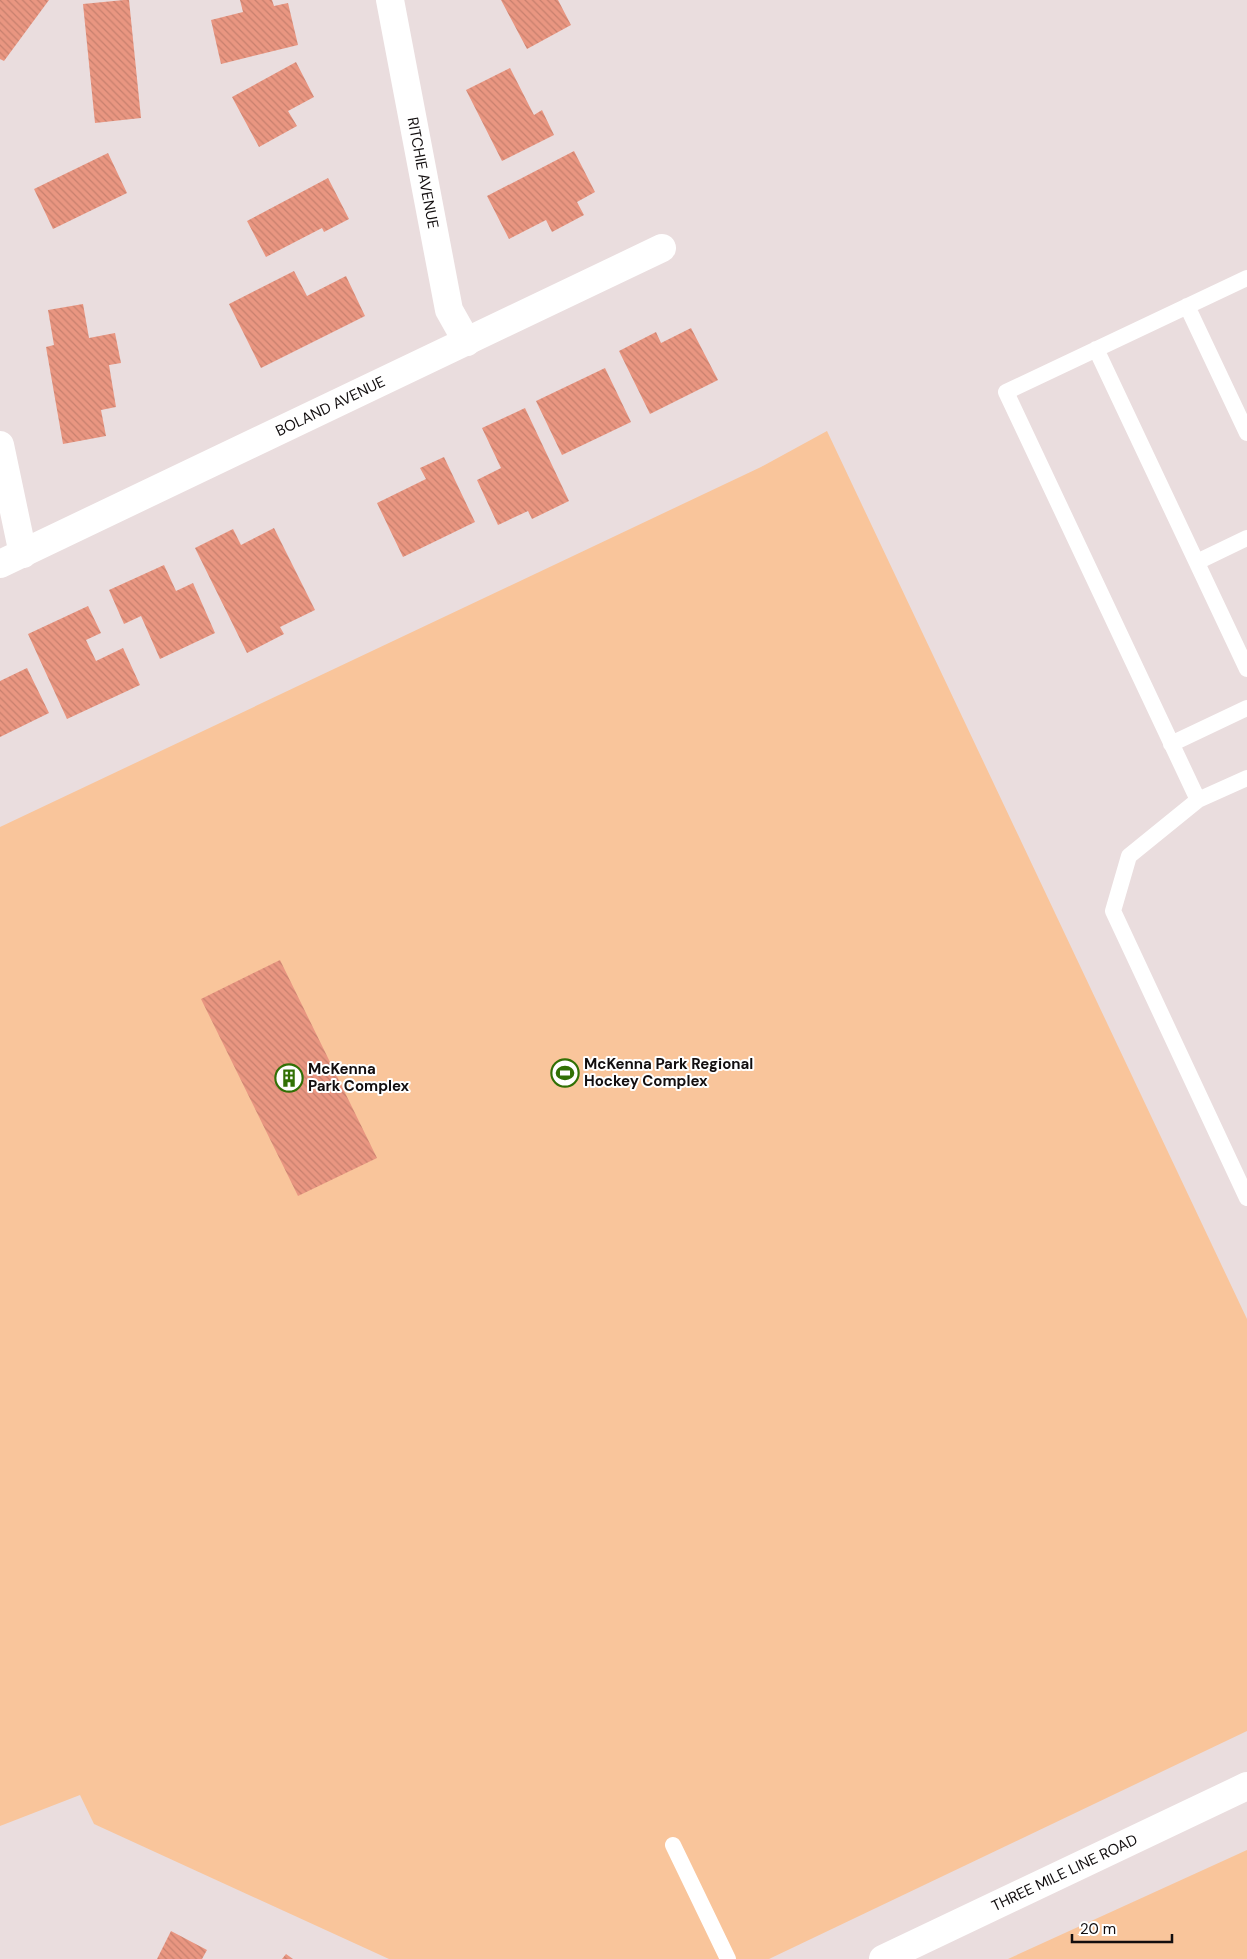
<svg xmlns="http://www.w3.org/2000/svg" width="1247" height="1959" viewBox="0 0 1247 1959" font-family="'DM Sans',sans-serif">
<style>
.grass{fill:#f9c59b}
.building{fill:url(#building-back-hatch)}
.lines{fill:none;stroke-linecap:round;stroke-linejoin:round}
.service{stroke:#fff;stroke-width:16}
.minor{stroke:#fff;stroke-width:28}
.tertiary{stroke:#fff;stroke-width:28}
.labels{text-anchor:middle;stroke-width:4;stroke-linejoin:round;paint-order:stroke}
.street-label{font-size:15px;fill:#120e0f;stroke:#fff}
.poi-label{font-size:15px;font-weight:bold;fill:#120e0f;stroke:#fff;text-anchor:start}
</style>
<defs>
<pattern id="building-back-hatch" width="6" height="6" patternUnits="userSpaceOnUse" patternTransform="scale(1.25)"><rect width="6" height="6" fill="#e99681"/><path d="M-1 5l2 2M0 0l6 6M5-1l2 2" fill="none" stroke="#c7806e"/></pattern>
</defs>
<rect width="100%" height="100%" fill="#eaddde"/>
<path class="grass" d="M 827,431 L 1247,1319 L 1247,1731 L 769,1959 L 389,1959 L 94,1824 L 80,1795 L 0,1826 L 0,827 L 761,467 Z
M 1247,1850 L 1247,1959 L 1008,1959 Z"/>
<path class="building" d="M 0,0 L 49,0 L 4,61 L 0,59 Z
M 124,0 L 129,0 L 141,118 L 95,123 L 83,4 Z
M 240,0 L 272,0 L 274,6 L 288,3 L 298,45 L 221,64 L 211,20 L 243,12 Z
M 501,0 L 558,0 L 571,25 L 527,49 Z
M 296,62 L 314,97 L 288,111 L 297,126 L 259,147 L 232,97 Z
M 510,68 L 534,115 L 542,110 L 554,135 L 502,161 L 466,90 Z
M 574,151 L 595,192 L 577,202 L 584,215 L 552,232 L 546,220 L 509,239 L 487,196 Z
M 108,153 L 127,193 L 53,229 L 34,189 Z
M 328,178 L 349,219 L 324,232 L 322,228 L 266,257 L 247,221 Z
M 294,271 L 307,296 L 346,276 L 365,316 L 261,368 L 229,304 Z
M 83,304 L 89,338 L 115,333 L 121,363 L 109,365 L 116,407 L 101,410 L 106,436 L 63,444 L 46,347 L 54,345 L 48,310 Z
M 691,328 L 718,380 L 650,414 L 619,351 L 656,332 L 661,343 Z
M 605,368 L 631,422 L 562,455 L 536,401 Z
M 525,408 L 569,501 L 532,519 L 528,511 L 498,525 L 477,480 L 501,468 L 482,428 Z
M 444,457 L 475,522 L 403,557 L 377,503 L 426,479 L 420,468 Z
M 274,528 L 315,610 L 280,627 L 284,634 L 247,653 L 195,548 L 233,529 L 241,545 Z
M 164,565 L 176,591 L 193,583 L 215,633 L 160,659 L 141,616 L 124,624 L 109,590 Z
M 88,606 L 101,633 L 86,640 L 96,661 L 123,648 L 140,685 L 67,719 L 28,634 Z
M 27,668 L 49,713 L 0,737 L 0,681 Z
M 280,960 L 377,1158 L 298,1196 L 201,999 Z
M 171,1931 L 207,1950 L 202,1959 L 157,1959 Z
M 286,1954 L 293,1959 L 282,1959 Z"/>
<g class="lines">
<path class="service" d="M 1187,306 L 1247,433
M 1096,349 L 1247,669
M 1197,562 L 1247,538
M 1171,744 L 1247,708
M 1247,778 L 1198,800 L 1129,856 L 1113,911 L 1247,1198
M 1198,800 L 1006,392 L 1247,278
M 673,1845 L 728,1959"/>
<g class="minor">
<path id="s1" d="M 390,0 L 449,310 L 467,342"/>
<path d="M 0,445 L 23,554"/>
<path id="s2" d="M 0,564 L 662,248"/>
</g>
<path class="tertiary" id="s3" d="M 883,1959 L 1247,1786"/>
</g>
<defs>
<g id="stadium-ring" transform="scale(1.4375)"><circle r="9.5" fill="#fff" stroke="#317005" stroke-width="1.5"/><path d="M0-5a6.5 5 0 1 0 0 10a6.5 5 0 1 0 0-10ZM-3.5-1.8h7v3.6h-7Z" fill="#317005"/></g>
<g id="building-ring" transform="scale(1.4375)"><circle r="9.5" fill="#fff" stroke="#317005" stroke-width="1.5"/><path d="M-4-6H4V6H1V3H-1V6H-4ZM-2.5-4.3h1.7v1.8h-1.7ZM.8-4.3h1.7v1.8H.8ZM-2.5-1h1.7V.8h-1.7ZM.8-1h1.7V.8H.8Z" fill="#317005"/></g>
</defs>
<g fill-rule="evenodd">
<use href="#stadium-ring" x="565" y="1073"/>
<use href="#building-ring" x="289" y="1078"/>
</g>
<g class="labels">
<g class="street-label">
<text dy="5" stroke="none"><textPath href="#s1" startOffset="176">RITCHIE AVENUE</textPath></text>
<text dy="5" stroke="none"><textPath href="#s2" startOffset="366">BOLAND AVENUE</textPath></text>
<text dy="5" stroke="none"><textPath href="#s3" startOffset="201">THREE MILE LINE ROAD</textPath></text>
</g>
<g class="poi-label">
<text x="584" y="1069">McKenna Park Regional<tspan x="584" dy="17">Hockey Complex</tspan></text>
<text x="308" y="1074">McKenna<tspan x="308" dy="17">Park Complex</tspan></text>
</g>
</g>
<path d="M1072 1934v8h100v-8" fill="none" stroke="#120e0f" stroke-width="2.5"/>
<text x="1080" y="1934" font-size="15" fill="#120e0f" stroke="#ffffff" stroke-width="4" paint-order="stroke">20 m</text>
</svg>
